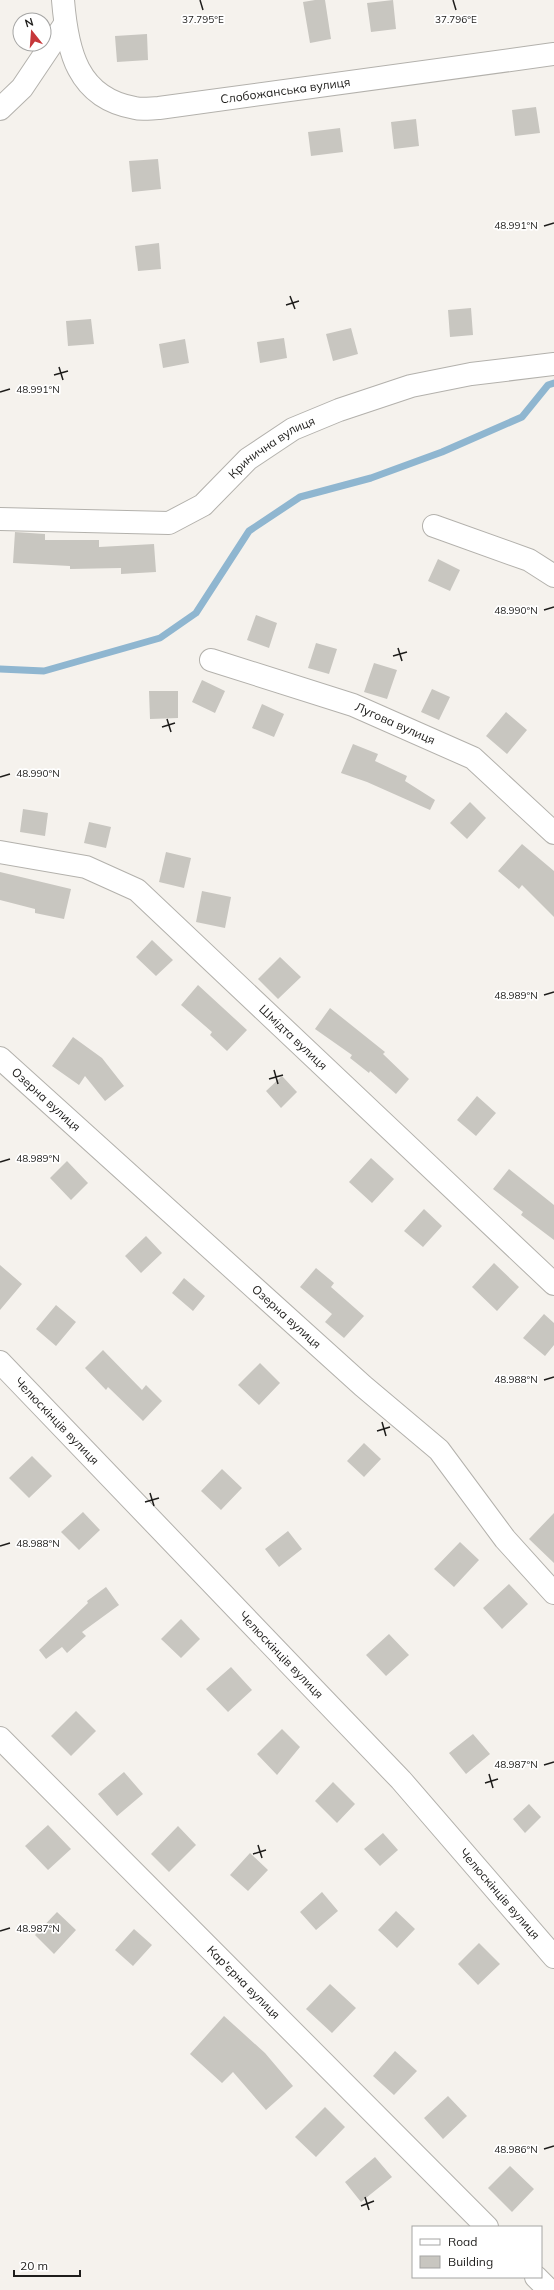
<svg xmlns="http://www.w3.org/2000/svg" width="554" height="2290" viewBox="0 0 554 2290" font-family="Mulish,sans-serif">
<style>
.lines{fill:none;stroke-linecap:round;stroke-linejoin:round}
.stream{stroke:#8fb6d0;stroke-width:7}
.building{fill:#c8c6c0}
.minor-casing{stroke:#b3b1ac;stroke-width:24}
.tertiary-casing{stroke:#b3b1ac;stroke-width:24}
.minor{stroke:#fff;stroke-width:22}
.tertiary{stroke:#fff;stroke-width:22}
.ticks{fill:none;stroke:#1e1d1b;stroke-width:1.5}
.labels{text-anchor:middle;stroke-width:3.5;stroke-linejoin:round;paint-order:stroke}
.street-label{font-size:12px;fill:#1e1d1b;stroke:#fff}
.ticks-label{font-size:10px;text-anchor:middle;fill:#1e1d1b;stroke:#fff;stroke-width:3.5;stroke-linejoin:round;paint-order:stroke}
</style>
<rect width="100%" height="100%" fill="#f5f2ed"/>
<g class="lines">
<path class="stream" d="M 0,669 L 44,671 L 160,638 L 196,613 L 249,531 L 300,497 L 371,478 L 442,452 L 522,417 L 548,385 L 554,383"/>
</g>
<path class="building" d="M 315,0 L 325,0 L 331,39 L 310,43 L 303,2 Z
M 393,0 L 396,29 L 371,32 L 367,3 Z
M 147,34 L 148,60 L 117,62 L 115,36 Z
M 536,107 L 540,133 L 515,136 L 512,110 Z
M 416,119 L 419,146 L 394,149 L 391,122 Z
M 340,128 L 343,152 L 311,156 L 308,132 Z
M 158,159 L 161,189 L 132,192 L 129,161 Z
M 159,243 L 161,269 L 138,271 L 135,246 Z
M 471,308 L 473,335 L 450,337 L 448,310 Z
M 91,319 L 94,344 L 68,346 L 66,321 Z
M 351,328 L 358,354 L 333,361 L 326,334 Z
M 284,338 L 287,358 L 260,363 L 257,342 Z
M 185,339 L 189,363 L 163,368 L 159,344 Z
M 15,532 L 45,534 L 45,540 L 99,540 L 99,547 L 154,544 L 156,572 L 121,574 L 121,568 L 70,569 L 70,566 L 13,563 Z
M 438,559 L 460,570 L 450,591 L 428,581 Z
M 256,615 L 277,623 L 269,648 L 247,640 Z
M 316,643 L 337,649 L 329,674 L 308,668 Z
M 374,663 L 397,670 L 387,699 L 364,692 Z
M 202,680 L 225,691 L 215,713 L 192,702 Z
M 432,689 L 450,697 L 439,720 L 421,712 Z
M 149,691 L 178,691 L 178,718 L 150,719 Z
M 262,704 L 284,714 L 274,737 L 252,728 Z
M 506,712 L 527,730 L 507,754 L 486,736 Z
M 353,744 L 378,754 L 375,761 L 407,776 L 405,781 L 435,800 L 430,810 L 367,782 L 341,773 Z
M 470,802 L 486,818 L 467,839 L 450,823 Z
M 23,809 L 48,813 L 45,836 L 20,832 Z
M 89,822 L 111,827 L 106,848 L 84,843 Z
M 522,844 L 554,871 L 554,917 L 522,885 L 519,889 L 498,871 Z
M 166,852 L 191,858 L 184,888 L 159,882 Z
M 0,872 L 71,889 L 64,919 L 35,913 L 35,909 L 0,900 Z
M 202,891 L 231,897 L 225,928 L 196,922 Z
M 152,940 L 173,960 L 156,976 L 136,957 Z
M 280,957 L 301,977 L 278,999 L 258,979 Z
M 198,985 L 247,1030 L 227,1051 L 210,1035 L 212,1032 L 181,1005 Z
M 330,1008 L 385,1052 L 383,1054 L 409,1079 L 396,1094 L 370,1071 L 369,1073 L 350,1058 L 352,1055 L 315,1029 Z
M 73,1037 L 102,1058 L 124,1086 L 105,1101 L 85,1076 L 79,1085 L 52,1066 Z
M 282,1076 L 297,1092 L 281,1108 L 266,1091 Z
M 477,1096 L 496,1113 L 476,1136 L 457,1120 Z
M 371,1158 L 394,1179 L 372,1203 L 349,1182 Z
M 67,1161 L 88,1183 L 71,1200 L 50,1178 Z
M 509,1169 L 554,1205 L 554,1240 L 521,1215 L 523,1212 L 493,1189 Z
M 424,1209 L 442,1226 L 423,1247 L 404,1231 Z
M 146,1236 L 162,1253 L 141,1273 L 125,1256 Z
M 494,1263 L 519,1287 L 497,1311 L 472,1287 Z
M 0,1265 L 22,1284 L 0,1310 Z
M 316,1268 L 334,1283 L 331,1287 L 364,1316 L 344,1338 L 325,1322 L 332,1314 L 300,1287 Z
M 184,1278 L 205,1296 L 193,1311 L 172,1293 Z
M 56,1305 L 76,1322 L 56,1346 L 36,1329 Z
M 544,1314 L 554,1323 L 554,1345 L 545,1356 L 523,1338 Z
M 103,1350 L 142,1390 L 146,1385 L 162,1401 L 143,1421 L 108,1387 L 106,1390 L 85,1368 Z
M 260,1363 L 280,1383 L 259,1405 L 238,1385 Z
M 364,1443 L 381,1459 L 364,1477 L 347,1461 Z
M 32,1456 L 52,1476 L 29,1498 L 9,1478 Z
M 222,1469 L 242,1488 L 221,1510 L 201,1491 Z
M 83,1512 L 100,1530 L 79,1550 L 61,1532 Z
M 554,1513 L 554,1563 L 529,1539 Z
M 288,1531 L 302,1549 L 279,1567 L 265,1549 Z
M 460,1542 L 479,1560 L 454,1587 L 434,1569 Z
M 509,1584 L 528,1604 L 502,1629 L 483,1608 Z
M 106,1587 L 119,1605 L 82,1632 L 86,1636 L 67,1653 L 62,1647 L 46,1659 L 39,1650 L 88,1603 L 87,1601 Z
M 181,1619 L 200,1639 L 181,1658 L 161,1639 Z
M 389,1634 L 409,1655 L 386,1676 L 366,1655 Z
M 231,1667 L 252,1690 L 228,1712 L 206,1689 Z
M 76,1711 L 96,1731 L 71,1756 L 51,1736 Z
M 282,1729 L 300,1747 L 277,1775 L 257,1754 Z
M 473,1734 L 490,1754 L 466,1774 L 449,1753 Z
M 124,1772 L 143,1794 L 117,1816 L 98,1794 Z
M 333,1782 L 355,1804 L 337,1823 L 315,1801 Z
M 529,1804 L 541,1817 L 525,1833 L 513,1819 Z
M 48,1825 L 71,1849 L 48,1870 L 25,1846 Z
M 178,1826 L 196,1845 L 169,1872 L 151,1854 Z
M 383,1833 L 398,1850 L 380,1866 L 364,1849 Z
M 250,1853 L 268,1870 L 248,1891 L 230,1875 Z
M 322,1892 L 338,1911 L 316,1930 L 300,1912 Z
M 396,1911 L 415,1929 L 397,1948 L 378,1930 Z
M 57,1912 L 76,1930 L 54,1954 L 35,1935 Z
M 134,1929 L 152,1945 L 133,1966 L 115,1950 Z
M 479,1943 L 500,1964 L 478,1985 L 458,1964 Z
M 330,1984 L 356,2008 L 332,2033 L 306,2009 Z
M 224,2016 L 265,2053 L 293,2086 L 266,2110 L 233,2072 L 222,2083 L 190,2054 Z
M 395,2051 L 417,2071 L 394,2095 L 373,2076 Z
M 448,2096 L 467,2116 L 443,2139 L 424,2118 Z
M 325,2107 L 345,2127 L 316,2157 L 295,2137 Z
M 375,2157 L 392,2177 L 361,2202 L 345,2182 Z
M 510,2166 L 534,2189 L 512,2212 L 488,2188 Z"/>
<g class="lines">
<g class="minor-casing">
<g id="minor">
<path d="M 0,109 L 22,88 L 65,24"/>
<path id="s1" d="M 0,519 L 169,523 L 203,505 L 248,459 L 293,429 L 339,410 L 411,386 L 471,374 L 554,364"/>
<path d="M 434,526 L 529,560 L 554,576"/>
<path id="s2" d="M 211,660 L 353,705 L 473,758 L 554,833"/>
<path id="s3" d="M 0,852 L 86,867 L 137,890 L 554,1284"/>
<path id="s4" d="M 0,1058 L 363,1386 L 439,1450 L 505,1539 L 554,1593"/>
<path id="s5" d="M 0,1362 L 401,1780 L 554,1957"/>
<path id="s6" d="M 0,1738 L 487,2227"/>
<path d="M 536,2277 L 549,2290"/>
</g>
</g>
<g class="tertiary-casing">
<g id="tertiary">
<path id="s7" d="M 63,0 C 67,50 77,98 135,108 C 142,110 152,108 159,108 L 554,54"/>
</g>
</g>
<use href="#minor" class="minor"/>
<use href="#tertiary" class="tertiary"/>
</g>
<path class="ticks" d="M 200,0 L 203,10M 453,0 L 456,10M 544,226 L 554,223M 290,296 L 295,309M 286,305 L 299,301M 59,367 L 63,380M 54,375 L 68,371M 0,392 L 10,389M 544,610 L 554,607M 398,648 L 402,661M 393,656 L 407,652M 167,719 L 171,732M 162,727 L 175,723M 0,777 L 10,774M 544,995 L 554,992M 274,1070 L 278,1084M 269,1079 L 283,1075M 0,1162 L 10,1159M 544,1380 L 554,1377M 382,1422 L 386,1436M 377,1431 L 390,1427M 150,1493 L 154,1506M 145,1502 L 159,1498M 0,1546 L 10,1543M 544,1765 L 554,1762M 489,1774 L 493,1788M 485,1783 L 498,1779M 258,1845 L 262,1858M 253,1854 L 266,1850M 0,1931 L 10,1928M 544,2149 L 554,2146M 365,2197 L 369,2210M 361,2206 L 374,2201"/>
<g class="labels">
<g class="street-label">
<text dy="4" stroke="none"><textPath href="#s7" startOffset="294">Слобожанська вулиця</textPath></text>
<text dy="4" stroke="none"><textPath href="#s1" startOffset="298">Кринична вулиця</textPath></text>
<text dy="4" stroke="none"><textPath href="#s2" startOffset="195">Лугова вулиця</textPath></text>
<text dy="4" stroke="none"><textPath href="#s3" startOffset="358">Шмідта вулиця</textPath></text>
<text dy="4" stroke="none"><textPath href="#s4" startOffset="62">Озерна вулиця</textPath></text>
<text dy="4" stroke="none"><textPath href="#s4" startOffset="386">Озерна вулиця</textPath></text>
<text dy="4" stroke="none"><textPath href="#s5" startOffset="82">Челюскінців вулиця</textPath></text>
<text dy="4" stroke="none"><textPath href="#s5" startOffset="406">Челюскінців вулиця</textPath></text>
<text dy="4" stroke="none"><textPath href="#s5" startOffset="730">Челюскінців вулиця</textPath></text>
<text dy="4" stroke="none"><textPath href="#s6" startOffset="345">Кар'єрна вулиця</textPath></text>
</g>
</g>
<g class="ticks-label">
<text x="203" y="23">37.795°E</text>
<text x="456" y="23">37.796°E</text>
<text x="516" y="229">48.991°N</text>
<text x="38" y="393">48.991°N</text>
<text x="516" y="614">48.990°N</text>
<text x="38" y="777">48.990°N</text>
<text x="516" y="999">48.989°N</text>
<text x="38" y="1162">48.989°N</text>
<text x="516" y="1383">48.988°N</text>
<text x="38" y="1547">48.988°N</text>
<text x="516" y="1768">48.987°N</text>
<text x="38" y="1932">48.987°N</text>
<text x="516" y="2153">48.986°N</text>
</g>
<rect x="412" y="2226" width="130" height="52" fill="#ffffff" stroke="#a5a5a4"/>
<rect x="420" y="2239" width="20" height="6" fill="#ffffff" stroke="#a5a5a4"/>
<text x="448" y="2246" font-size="12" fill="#1e1d1b">Road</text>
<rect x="420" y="2256" width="20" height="12" fill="#c8c6c0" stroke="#a5a5a4"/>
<text x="448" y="2266" font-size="12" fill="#1e1d1b">Building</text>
<g transform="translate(32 32) rotate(343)"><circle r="19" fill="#ffffff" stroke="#a5a5a4"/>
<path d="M0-3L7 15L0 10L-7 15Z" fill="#c6373a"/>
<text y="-6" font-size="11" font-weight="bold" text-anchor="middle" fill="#1e1d1b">N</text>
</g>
<path d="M14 2270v6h66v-6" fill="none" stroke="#1e1d1b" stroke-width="2"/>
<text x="20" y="2270" font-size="12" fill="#1e1d1b" stroke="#ffffff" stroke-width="3" paint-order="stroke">20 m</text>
</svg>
